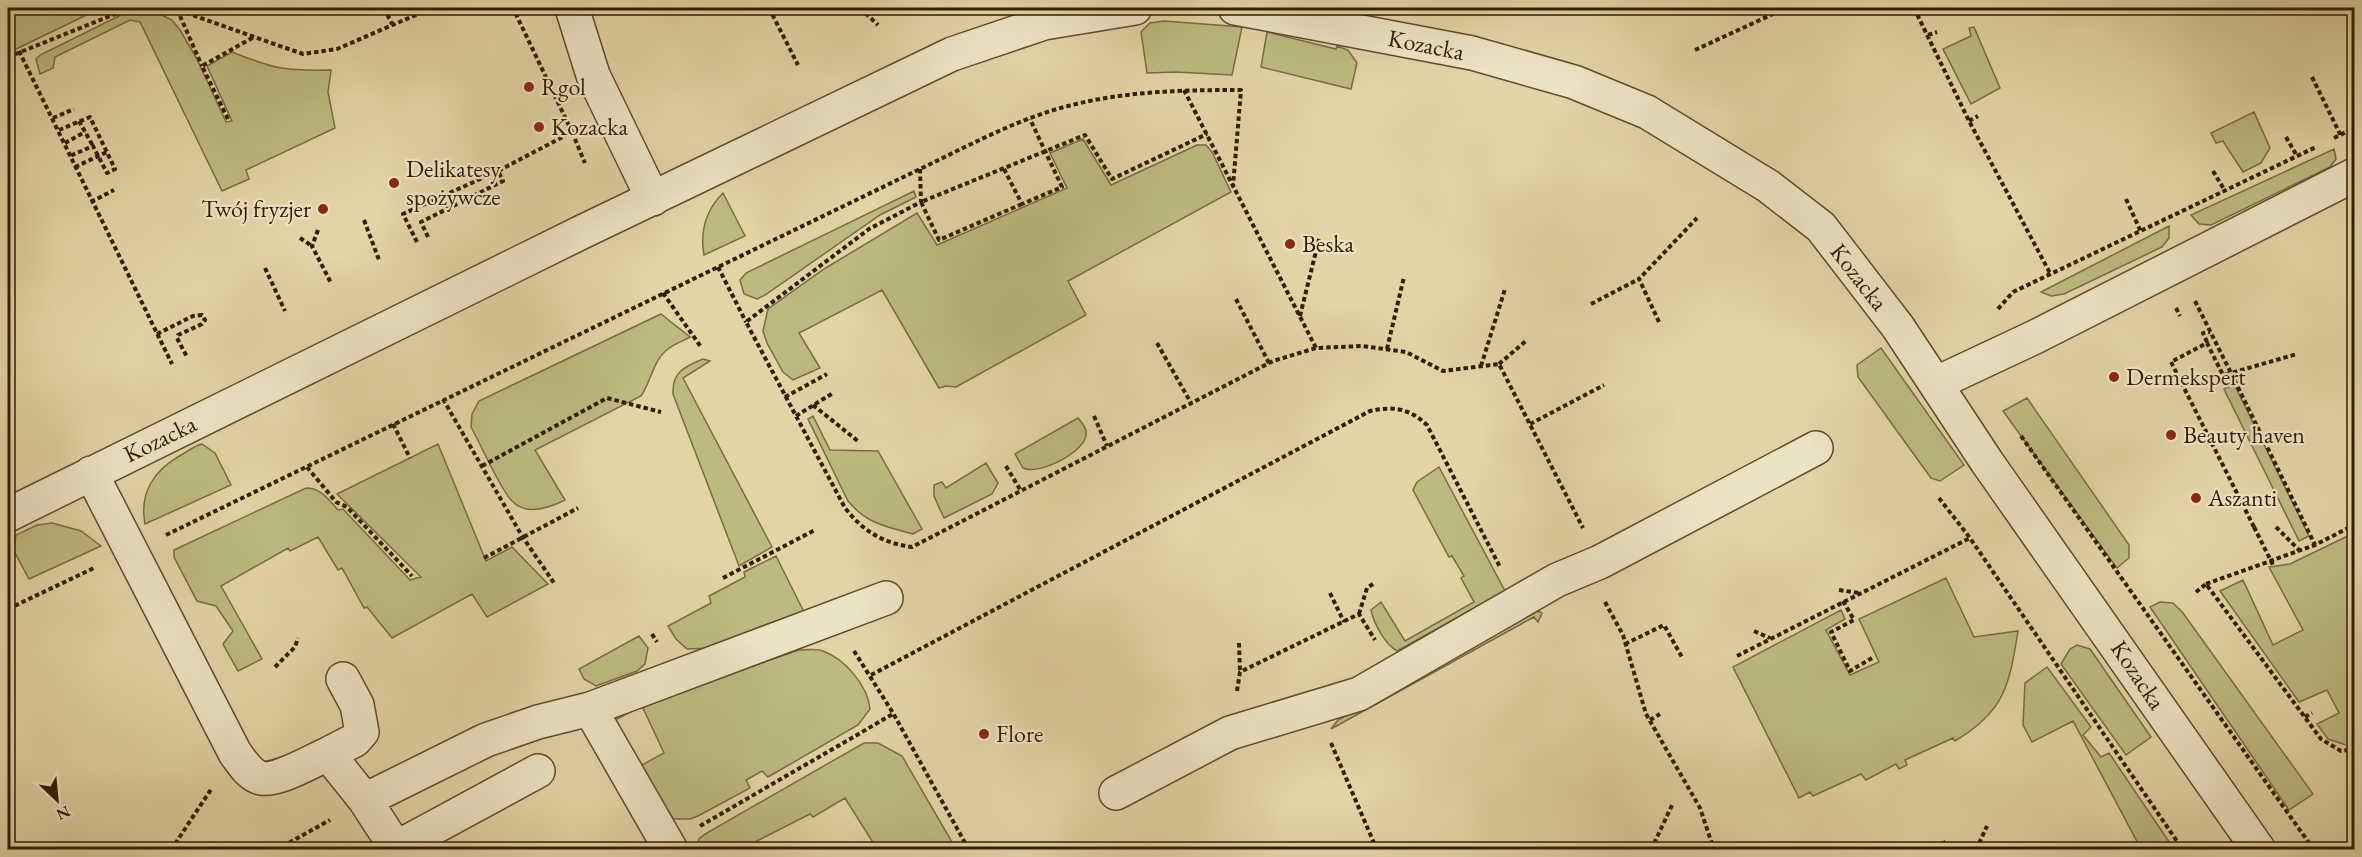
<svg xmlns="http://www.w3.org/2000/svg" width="2362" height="857" viewBox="0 0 2362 857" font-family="'EB Garamond',serif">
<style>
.green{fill:#bcba81;stroke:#786c40;stroke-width:1.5}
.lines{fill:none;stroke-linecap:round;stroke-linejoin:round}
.minor-casing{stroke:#5f4b29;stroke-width:36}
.path{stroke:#331d00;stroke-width:4;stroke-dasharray:4.5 3;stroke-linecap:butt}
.minor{stroke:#ece3c4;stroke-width:33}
.path-bridge{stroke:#331d00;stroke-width:4;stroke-dasharray:4.5 3;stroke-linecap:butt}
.poi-dot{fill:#8f2418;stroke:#ece3c4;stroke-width:2}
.labels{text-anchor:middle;stroke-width:4.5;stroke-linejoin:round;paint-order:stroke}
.street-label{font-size:24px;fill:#331d00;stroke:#ece3c4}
.poi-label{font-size:24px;fill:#331d00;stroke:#ece3c4;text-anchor:start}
</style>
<rect width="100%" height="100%" fill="#e2d4a5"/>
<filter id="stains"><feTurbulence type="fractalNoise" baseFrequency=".00333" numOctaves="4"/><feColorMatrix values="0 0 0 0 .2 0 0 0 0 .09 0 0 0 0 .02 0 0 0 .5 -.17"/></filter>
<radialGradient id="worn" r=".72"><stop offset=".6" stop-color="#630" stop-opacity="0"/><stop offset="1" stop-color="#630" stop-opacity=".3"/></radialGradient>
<path class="green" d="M 8,8 L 101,8 L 8,53 Z
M 152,10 L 172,20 L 180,30 L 197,59 L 226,122 L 232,121 L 207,66 L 232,52 C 274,69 285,71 331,70 L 328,92 L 335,128 L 246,170 L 249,179 L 222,191 L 140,22 L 130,20 L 55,57 L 53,68 L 40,74 L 36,59 L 40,55 L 123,14 Z
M 1164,21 L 1242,27 L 1232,75 L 1176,72 L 1147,73 L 1141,32 L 1150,23 Z
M 1974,27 L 2000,88 L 1971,104 L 1943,49 L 1971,36 L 1969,28 Z
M 1267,32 L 1336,49 L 1337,46 L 1348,50 L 1357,63 L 1351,89 L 1261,67 Z
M 2254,112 L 2270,148 L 2261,163 L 2243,172 L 2223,141 L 2216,143 L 2211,133 Z
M 1083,139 L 1111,185 L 1197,145 L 1206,145 L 1212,152 L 1231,192 L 1068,281 L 1086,315 L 956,387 L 946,386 L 939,388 L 882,290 L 799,333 L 820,368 L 793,380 L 783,372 L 767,343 L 763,331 L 768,309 L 824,269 L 917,213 L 937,245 L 1067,188 L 1050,153 Z
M 2334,149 L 2336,159 L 2330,167 L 2211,225 L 2199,224 L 2191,215 Z
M 914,191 L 916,197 L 880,215 L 765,295 L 757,299 L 744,294 L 740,280 L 746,273 Z
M 723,193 L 745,236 L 704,255 C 700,232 706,210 723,193 Z
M 2169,226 L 2169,238 L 2162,247 L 2064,294 L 2051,296 L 2041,292 Z
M 661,314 L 690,337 C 683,341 674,344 668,349 C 653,360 651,382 641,396 L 535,450 L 565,500 C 549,508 526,516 512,501 C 501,491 480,443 471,427 L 472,414 L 479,401 Z
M 1881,348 L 1964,465 L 1940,481 L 1931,478 L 1858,377 L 1857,365 Z
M 703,359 L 710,361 L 683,378 L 772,547 L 739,566 L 673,394 C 672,372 684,367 703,359 Z
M 2234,384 L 2309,536 L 2299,541 L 2224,389 Z
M 2027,398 L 2129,545 L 2129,558 L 2117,568 L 2003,411 Z
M 813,416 L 830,450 L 878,451 L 922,529 L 913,534 C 885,526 867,524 848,501 L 808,419 Z
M 1078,418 C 1082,423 1087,428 1086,435 C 1085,452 1038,476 1023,468 L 1015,454 Z
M 202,444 L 215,453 L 231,485 L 145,524 C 139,493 154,470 181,455 C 188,451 194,446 202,444 Z
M 438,444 L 486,561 L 512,547 L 548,584 L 487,617 L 472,594 L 392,638 L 367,607 L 364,608 L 342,568 L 338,570 L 318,537 L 290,551 L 288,548 L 221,586 L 262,659 L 238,671 L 223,644 L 233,631 L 216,606 L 197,601 L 174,557 L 174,550 L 306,488 C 321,488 328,499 338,510 L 343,509 L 410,580 L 421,577 L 337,494 Z
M 986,463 L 998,483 L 992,494 L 944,518 L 934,496 L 934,485 L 942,482 L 946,488 Z
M 1439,467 L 1505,591 L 1397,651 C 1385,644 1374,624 1371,610 L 1381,602 L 1405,641 L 1474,602 L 1461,578 L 1464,576 L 1452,556 L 1449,557 L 1413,490 L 1417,482 Z
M 52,523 L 81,531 L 101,546 L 29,579 L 14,551 L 16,535 L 37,525 Z
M 2354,533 L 2354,744 L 2349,746 L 2328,739 L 2317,724 L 2339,713 L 2327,690 L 2299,702 L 2220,591 L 2243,580 L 2273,645 L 2303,630 L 2269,567 L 2290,564 Z
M 776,556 L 804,612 L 713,648 L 687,649 L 676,639 L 668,626 L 711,603 L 709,596 L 745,577 L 744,572 Z
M 1946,578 L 1974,637 L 2018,631 C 2009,686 2005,711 1955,741 L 1953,738 L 1905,760 L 1907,765 L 1899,769 L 1896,764 L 1866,780 L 1861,774 L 1813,796 L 1810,792 L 1799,798 L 1733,667 L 1841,610 L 1845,619 L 1826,630 L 1850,675 L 1879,662 L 1859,619 Z
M 2160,602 L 2173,603 L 2183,613 L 2313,794 L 2289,810 L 2150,607 Z
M 1538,611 L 1542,613 L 1538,622 L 1534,617 L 1331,729 L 1338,720 Z
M 639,636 L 648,648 L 645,664 L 637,671 L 596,686 L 584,679 L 579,669 Z
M 2077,645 L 2090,649 L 2151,737 L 2126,755 L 2061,664 L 2070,649 Z
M 799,650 C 806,650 816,648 823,651 C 845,659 868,686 870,709 L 858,725 L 768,777 L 762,771 L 746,780 L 750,788 L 698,816 L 690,819 L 673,819 L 640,766 L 664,753 L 642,706 L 613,721 L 612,714 Z
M 2047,667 L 2091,727 L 2083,735 L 2101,757 L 2109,753 L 2174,849 L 2141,849 L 2073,721 L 2032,742 L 2023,725 L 2025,683 Z
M 864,743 L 878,743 L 902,756 L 956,849 L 877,849 L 845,798 L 813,817 L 810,814 L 741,849 L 696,849 L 699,839 L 705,834 Z"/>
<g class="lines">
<g class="minor-casing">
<path id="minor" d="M 572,8 L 593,75 L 653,199
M 1235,8 L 1472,53 L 1574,82 L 1647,112 L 1768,186 L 1821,227 L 1898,327 L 1987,462 L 2259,850
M 1937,383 L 2035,337 L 2354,175
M 91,473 L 235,753 C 241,761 248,773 258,777 C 273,784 312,761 328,754 L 365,800 L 396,848 L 538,771
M 8,515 L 582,232 L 952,54 L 1044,23 L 1135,8
M 328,754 L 355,740 L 362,732 L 357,705 L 343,679
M 1116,793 L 1230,733 L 1359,694 L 1557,580 L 1600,562 L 1816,448
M 365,800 L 486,740 L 538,722 L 590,709
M 671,850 L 590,709 L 886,598"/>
</g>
<path class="path" d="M 172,8 L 303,54 L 337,49 L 432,8
M 384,8 L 392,24
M 769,8 L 798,65
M 860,8 L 878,25
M 1914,8 L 1969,121 L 2051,275
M 2278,8 L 2281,15
M 177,9 L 202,66
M 1928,35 L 1937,32
M 1695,50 L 1786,8
M 19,51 L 172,364
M 8,57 L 130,8
M 2312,77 L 2341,136
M 1184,90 L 1316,348
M 2352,105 L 2354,110
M 53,118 L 74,109
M 228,119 L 202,66 L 254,37
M 79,121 L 93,146
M 1969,121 L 1978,116
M 59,130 L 90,117 L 115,169 L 107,173 L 93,146 L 70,156
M 572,132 L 585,163
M 2286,137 L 2297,156
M 2334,138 L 2354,128
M 65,143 L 85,132
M 75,167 L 107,152
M 920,169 L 921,202 L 869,229 L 746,322 L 845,508 C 864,532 883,543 912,547 L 1273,361 L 1316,348 L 1362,346 L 1406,352 L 1443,371 L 1499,364 L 1583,528
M 1004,169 L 1022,204 L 1062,187 L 1030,119
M 2213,171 L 2225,191
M 2126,199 L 2141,232
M 91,202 L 114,190
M 1022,204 L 939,240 L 921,202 L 1085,135 L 1112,179 L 1207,134
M 364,220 L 379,260
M 318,230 L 312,246 L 331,283
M 428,237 L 421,222 L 503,181 L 498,171 L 572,132 L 514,10
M 300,238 L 312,246
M 417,242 L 403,214 L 498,171
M 718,267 L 746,322
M 265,268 L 285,311
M 663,293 L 701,347
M 1236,299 L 1269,363
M 2195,301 L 2231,373 L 2297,354
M 1591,304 L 1639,279
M 2176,308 L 2180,316
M 1998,309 L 2013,292 L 2316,147
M 1300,316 L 1319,239
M 1659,322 L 1639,279 L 1697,218
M 157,334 L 193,316 L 202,315 L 205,320 L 202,324 L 178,335 L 177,338 L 187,357
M 2207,342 L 2203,333 L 2210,332
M 1157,343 L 1191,403
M 1387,349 L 1404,277
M 1499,364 L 1527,340
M 1481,366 L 1505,289
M 785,397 L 827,374
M 443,399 L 522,536 L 554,583
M 813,405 L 859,442
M 796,416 L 833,393
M 1094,416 L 1107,446
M 393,424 L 410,458
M 1530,424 L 1604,385
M 2021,436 L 2314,850
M 482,466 L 607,398 L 661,412
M 1006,466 L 1021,491
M 307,467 L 336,502 L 347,507 L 412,576
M 1939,498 L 1970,538 L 2183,850
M 2254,527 L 2171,362 L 2207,343 L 2223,375 L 2231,373 L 2315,545
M 2276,527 L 2300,551
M 166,535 L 920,169 C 968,146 1017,119 1068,106 C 1125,91 1183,90 1241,90 L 1233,186
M 484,558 L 578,508
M 723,578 L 815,530
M 2206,584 L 2315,545 L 2354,525
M 1839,590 L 1859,593
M 2196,592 L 2206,584 L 2321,739 L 2341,751 L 2354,749
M 1330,593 L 1344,622
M 1843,601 L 1854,620 L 1831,632 L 1850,671 L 1872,658
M 1605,602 L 1623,635 L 1646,714 L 1700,808 L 1714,850
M 8,609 L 96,567
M 1359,614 L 1367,588 L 1373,584
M 1754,631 L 1770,638
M 652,634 L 657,642
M 1239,643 L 1240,672
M 1625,644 L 1664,625 L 1683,659
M 854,651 L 893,713 L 969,850
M 1737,656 L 1970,538
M 275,667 L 295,647 L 298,638
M 871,675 L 1370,411 C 1393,406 1409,408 1427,425 L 1500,567
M 1237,691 L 1240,672 L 1359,614 L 1375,640
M 2305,717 L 2312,713
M 1650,720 L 1660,714
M 1331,743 L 1377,850
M 700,826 L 893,714
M 1943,841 L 1947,850
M 171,850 L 212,788
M 276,850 L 330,820
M 1651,850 L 1673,803
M 1976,850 L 1987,826"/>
<use href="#minor" class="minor"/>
<path class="path-bridge" d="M 2254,527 L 2273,565"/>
</g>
<g class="poi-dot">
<circle cx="529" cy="87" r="6"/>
<circle cx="539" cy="127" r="6"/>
<circle cx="394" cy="183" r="6"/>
<circle cx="323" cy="209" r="6"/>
<circle cx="1290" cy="244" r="6"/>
<circle cx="2114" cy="377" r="6"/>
<circle cx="2171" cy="435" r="6"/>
<circle cx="2196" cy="498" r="6"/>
<circle cx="984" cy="734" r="6"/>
</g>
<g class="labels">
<g class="street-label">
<text transform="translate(1426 45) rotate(11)" y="8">Kozacka</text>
<text transform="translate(1859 277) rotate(52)" y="8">Kozacka</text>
<text transform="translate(160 439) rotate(-26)" y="8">Kozacka</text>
<text transform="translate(2138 675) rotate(56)" y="8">Kozacka</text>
</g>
<g class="poi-label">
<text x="541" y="95">Rgol</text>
<text x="551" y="135">Kozacka</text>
<text x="406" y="177">Delikatesy<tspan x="406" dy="28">spożywcze</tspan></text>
<text x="311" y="217" text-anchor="end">Twój fryzjer</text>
<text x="1302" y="252">Beska</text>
<text x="2126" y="385">Dermekspert</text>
<text x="2183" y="443">Beauty haven</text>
<text x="2208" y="506">Aszanti</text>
<text x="996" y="742">Flore</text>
</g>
</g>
<rect width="2362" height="857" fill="none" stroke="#e2d4a5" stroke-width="30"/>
<rect x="9" y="9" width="2344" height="839" fill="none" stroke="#331d00" stroke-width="3"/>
<rect x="15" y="15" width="2332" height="827" fill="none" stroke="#331d00" stroke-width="1.5"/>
<g transform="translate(57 800) rotate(154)" stroke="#ece3c4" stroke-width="4.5" paint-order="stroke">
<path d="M0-4.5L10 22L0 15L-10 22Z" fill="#331d00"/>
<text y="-9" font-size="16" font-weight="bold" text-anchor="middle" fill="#331d00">N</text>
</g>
<rect width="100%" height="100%" filter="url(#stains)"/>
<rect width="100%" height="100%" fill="url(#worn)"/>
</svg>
